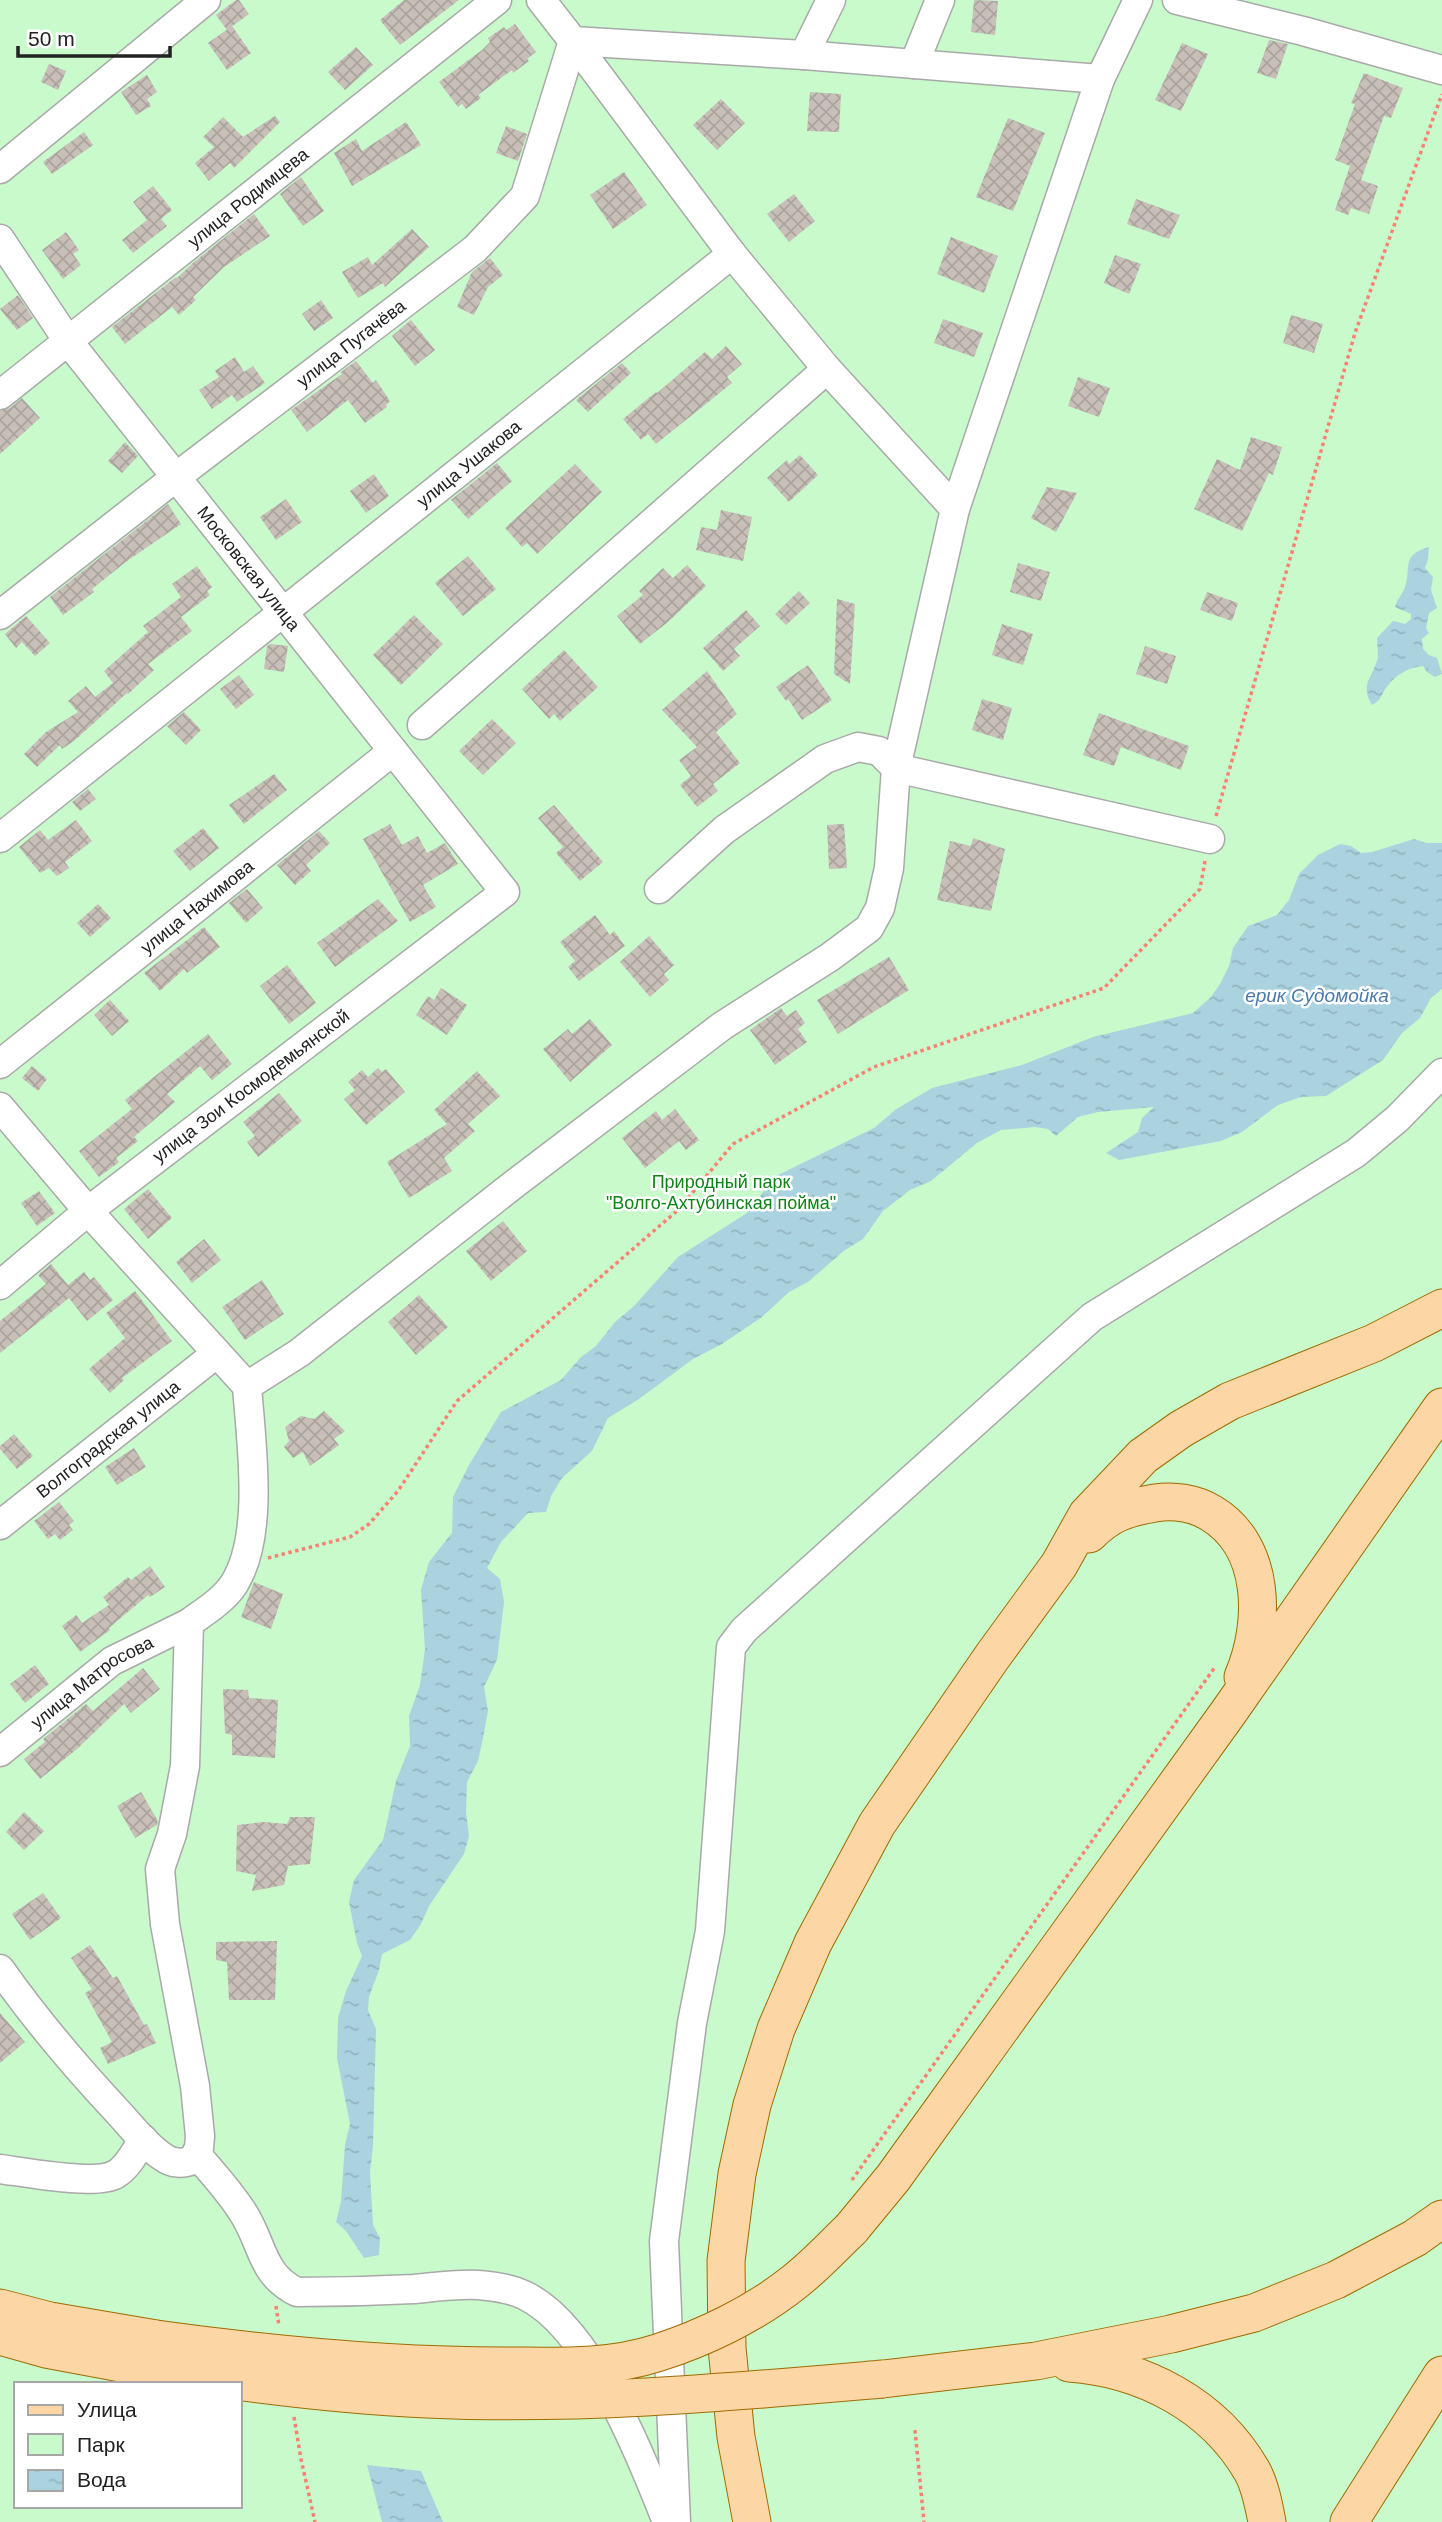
<svg xmlns="http://www.w3.org/2000/svg" width="1442" height="2522" viewBox="0 0 1442 2522" font-family="Helvetica,sans-serif">
<style>
.park{fill:#c8facc;fill-rule:evenodd}
.water{fill:url(#water-ripples)}
.building{fill:url(#building-cross-hatch)}
.lines{fill:none;stroke-linecap:round;stroke-linejoin:round}
.minor-casing{stroke:#a9a9a9;stroke-width:31}
.major-casing{stroke:#a06b00;stroke-width:39}
.path{stroke:#fa8072;stroke-width:3.5;stroke-dasharray:3.5 3.5;stroke-linecap:butt}
.minor{stroke:#fff;stroke-width:28}
.major{stroke:#fcd6a4;stroke-width:37}
.major-bridge-casing{stroke:#a06b00;stroke-width:39;stroke-linecap:butt}
.major-bridge{stroke:#fcd6a4;stroke-width:37}
.labels{text-anchor:middle;stroke-width:5;stroke-linejoin:round;paint-order:stroke}
.street-label{font-size:18px;fill:#222;stroke:#fff}
.park-label{font-size:18px;fill:#0c8416;stroke:#fff}
.water-label{font-size:19px;font-style:italic;fill:#4a7aab;stroke:#fff}
</style>
<defs>
<pattern id="water-ripples" width="26" height="14" patternUnits="userSpaceOnUse" patternTransform="scale(1.75)"><rect width="26" height="14" fill="#aad3df"/><path d="M2 4q2-2 4 0t4 0M15 11q2-2 4 0t4 0" fill="none" stroke="#92b5bf"/></pattern>
<pattern id="building-cross-hatch" width="8" height="8" patternUnits="userSpaceOnUse" patternTransform="scale(1.75)"><rect width="8" height="8" fill="#c7bfb8"/><path d="M0 0l8 8M0 8l8-8" fill="none" stroke="#aba49e"/></pattern>
</defs>
<rect width="100%" height="100%" fill="#f2efe9"/>
<path class="park" d="M 0,0 L 1442,0 L 1442,2522 L 0,2522 ZM 16,2384 L 240,2384 L 240,2506 L 16,2506 Z"/>
<path class="water" d="M 1429,547 L 1428,559 L 1425,568 L 1433,577 L 1431,590 L 1437,608 L 1429,613 L 1426,628 L 1429,633 L 1422,639 L 1423,649 L 1429,655 L 1437,658 L 1442,674 L 1435,677 L 1427,672 L 1423,666 C 1408,667 1394,676 1386,688 C 1380,697 1381,700 1372,705 C 1360,684 1371,680 1377,661 C 1379,655 1377,645 1377,638 L 1393,621 L 1405,624 L 1411,619 L 1411,614 L 1395,607 C 1397,599 1403,594 1405,587 C 1412,568 1400,555 1429,547 Z
M 1414,839 L 1426,843 L 1442,843 L 1442,989 L 1431,998 L 1420,1018 L 1402,1033 L 1383,1060 L 1326,1096 L 1301,1097 L 1278,1105 L 1242,1132 L 1221,1141 L 1119,1160 L 1106,1153 L 1138,1132 L 1142,1118 L 1154,1107 L 1098,1112 L 1078,1117 L 1056,1136 L 1048,1129 L 1035,1127 L 1001,1130 L 977,1143 L 931,1181 L 910,1190 L 883,1211 L 863,1239 L 845,1250 L 808,1282 L 789,1292 L 762,1317 L 722,1344 L 693,1359 L 639,1399 L 608,1418 L 592,1451 L 562,1478 L 551,1496 L 546,1512 L 528,1513 L 501,1542 L 487,1568 L 500,1579 L 504,1602 L 497,1660 L 484,1687 L 488,1711 L 483,1738 L 478,1761 L 467,1782 L 466,1812 L 469,1836 L 464,1854 L 429,1906 L 421,1924 L 410,1940 L 382,1954 L 379,1970 L 369,1997 L 368,2010 L 376,2029 L 373,2146 L 370,2172 L 373,2225 L 380,2238 L 379,2255 L 364,2258 L 346,2231 L 336,2222 L 341,2201 L 345,2145 L 350,2124 L 337,2058 L 338,2018 L 346,1991 L 362,1956 L 357,1943 L 349,1902 L 354,1880 L 383,1840 L 396,1781 L 410,1746 L 409,1716 L 420,1685 L 425,1649 L 421,1590 L 429,1562 L 452,1533 L 453,1497 L 469,1465 L 501,1412 L 561,1380 L 581,1357 L 596,1346 L 615,1322 L 634,1306 L 678,1257 L 747,1213 L 776,1176 L 874,1128 L 895,1110 L 932,1088 L 1022,1065 L 1093,1037 L 1193,1013 L 1211,997 L 1220,984 L 1229,966 L 1233,948 L 1248,926 L 1277,915 L 1289,900 L 1299,874 L 1318,855 L 1340,844 L 1351,846 L 1361,853 L 1372,852 Z
M 367,2465 L 421,2471 L 443,2522 L 382,2522 Z"/>
<path class="building" d="M 236,0 L 239,0 L 249,14 L 227,30 L 216,15 Z
M 404,0 L 459,0 L 400,45 L 380,20 Z
M 974,0 L 998,1 L 995,35 L 971,32 Z
M 515,24 L 536,52 L 527,59 L 529,61 L 513,73 L 512,70 L 478,95 L 481,98 L 466,109 L 462,104 L 458,107 L 439,82 L 482,50 L 490,42 L 488,38 L 504,27 L 506,30 Z
M 232,26 L 251,53 L 227,70 L 208,43 Z
M 1269,40 L 1288,44 L 1276,79 L 1257,73 Z
M 1182,43 L 1208,54 L 1181,111 L 1155,100 Z
M 356,47 L 373,65 L 345,90 L 328,72 Z
M 49,64 L 66,71 L 58,90 L 41,82 Z
M 1364,73 L 1403,88 L 1391,118 L 1384,116 L 1361,180 L 1378,186 L 1369,214 L 1351,208 L 1348,215 L 1335,210 L 1350,166 L 1335,160 L 1355,104 L 1351,103 Z
M 147,75 L 157,92 L 147,99 L 151,106 L 136,115 L 121,92 Z
M 810,92 L 841,94 L 839,132 L 807,131 Z
M 721,99 L 745,123 L 717,150 L 693,125 Z
M 275,116 L 280,122 L 234,168 L 230,163 L 209,181 L 195,163 L 214,147 L 203,137 L 223,117 L 243,137 Z
M 1008,118 L 1045,133 L 1013,211 L 976,197 Z
M 406,122 L 421,145 L 352,186 L 334,153 L 356,139 L 362,151 Z
M 506,126 L 527,134 L 518,161 L 496,153 Z
M 84,132 L 93,145 L 52,174 L 43,162 Z
M 624,172 L 647,205 L 613,229 L 590,195 Z
M 301,177 L 324,211 L 303,226 L 280,194 Z
M 153,186 L 172,210 L 161,219 L 167,226 L 133,253 L 122,240 L 147,220 L 133,202 Z
M 794,194 L 815,221 L 789,242 L 767,214 Z
M 1136,199 L 1180,215 L 1169,239 L 1127,224 Z
M 254,214 L 270,236 L 224,267 L 193,297 L 196,300 L 179,315 L 172,307 L 125,344 L 112,327 L 176,277 L 177,278 L 194,262 Z
M 412,229 L 429,247 L 385,287 L 383,283 L 358,298 L 342,272 L 368,257 L 372,265 Z
M 66,232 L 79,250 L 73,254 L 81,265 L 63,279 L 42,250 Z
M 951,237 L 998,256 L 984,293 L 937,274 Z
M 1115,255 L 1141,264 L 1129,294 L 1104,283 Z
M 490,258 L 503,275 L 488,287 L 474,315 L 457,307 L 472,272 Z
M 18,295 L 33,318 L 17,330 L 0,309 Z
M 321,300 L 333,318 L 314,331 L 302,314 Z
M 1291,315 L 1323,324 L 1314,353 L 1283,343 Z
M 943,319 L 983,333 L 974,357 L 934,343 Z
M 411,320 L 435,350 L 415,366 L 392,336 Z
M 726,346 L 742,364 L 727,377 L 732,383 L 656,444 L 648,434 L 641,440 L 623,419 L 656,392 L 657,393 L 705,352 L 712,359 Z
M 235,357 L 244,372 L 253,366 L 265,383 L 237,402 L 232,395 L 212,409 L 199,390 L 219,377 L 215,371 Z
M 356,361 L 373,383 L 376,380 L 390,401 L 386,405 L 387,407 L 365,423 L 348,400 L 307,432 L 291,410 L 342,374 L 341,372 Z
M 622,363 L 631,373 L 588,412 L 576,400 Z
M 1078,377 L 1110,388 L 1099,417 L 1068,406 Z
M 22,398 L 40,418 L 0,454 L 0,411 L 10,408 Z
M 1251,437 L 1282,447 L 1273,475 L 1269,473 L 1242,531 L 1194,509 L 1217,459 L 1240,470 Z
M 125,442 L 138,456 L 122,473 L 108,461 Z
M 800,455 L 818,475 L 789,502 L 767,478 L 787,460 L 789,464 Z
M 497,463 L 512,481 L 468,519 L 451,500 Z
M 575,464 L 602,492 L 537,554 L 527,543 L 522,547 L 505,528 Z
M 374,474 L 389,496 L 366,513 L 350,491 Z
M 1047,487 L 1077,493 L 1056,532 L 1031,518 Z
M 286,499 L 302,522 L 276,540 L 260,517 Z
M 168,504 L 181,524 L 127,561 L 92,589 L 94,592 L 63,615 L 50,597 Z
M 721,510 L 752,517 L 743,561 L 696,550 L 701,527 L 717,530 Z
M 468,556 L 496,589 L 463,616 L 435,583 Z
M 1018,563 L 1050,572 L 1041,601 L 1010,592 Z
M 687,565 L 706,586 L 668,622 L 640,644 L 617,616 L 643,595 L 639,591 L 663,568 L 673,578 Z
M 197,566 L 212,587 L 207,591 L 210,595 L 181,617 L 192,631 L 148,664 L 154,670 L 128,694 L 127,693 L 74,741 L 62,749 L 60,745 L 37,767 L 24,754 L 46,732 L 78,712 L 68,701 L 86,686 L 95,697 L 113,683 L 104,671 L 148,632 L 143,626 L 181,597 L 172,584 Z
M 799,591 L 810,603 L 786,625 L 775,614 Z
M 1207,592 L 1238,603 L 1232,621 L 1200,610 Z
M 837,599 L 855,604 L 850,684 L 834,674 Z
M 746,610 L 760,626 L 734,649 L 740,656 L 723,671 L 703,648 Z
M 414,615 L 443,644 L 401,685 L 373,655 Z
M 26,616 L 50,643 L 35,656 L 22,642 L 16,648 L 5,634 Z
M 1002,624 L 1033,634 L 1023,665 L 992,655 Z
M 270,644 L 288,646 L 284,672 L 264,669 L 267,646 Z
M 1145,646 L 1176,656 L 1167,684 L 1136,674 Z
M 564,650 L 598,687 L 560,721 L 554,714 L 549,719 L 522,689 Z
M 808,665 L 832,700 L 802,720 L 788,699 L 786,701 L 776,687 Z
M 707,671 L 737,714 L 716,732 L 740,763 L 713,784 L 718,791 L 697,807 L 680,785 L 691,776 L 679,760 L 697,747 L 662,710 Z
M 239,675 L 254,695 L 236,709 L 220,689 Z
M 982,699 L 1012,708 L 1003,740 L 972,730 Z
M 184,712 L 201,730 L 186,745 L 167,726 Z
M 1099,713 L 1189,746 L 1181,770 L 1121,747 L 1114,766 L 1083,755 Z
M 492,719 L 516,743 L 483,775 L 459,751 Z
M 274,774 L 287,790 L 244,824 L 229,805 Z
M 88,789 L 96,799 L 80,811 L 72,802 Z
M 554,805 L 603,862 L 580,881 L 556,853 L 563,847 L 538,818 Z
M 76,820 L 92,841 L 65,862 L 69,868 L 57,876 L 49,868 L 40,873 L 19,847 L 40,830 L 48,840 Z
M 390,824 L 402,845 L 418,836 L 427,853 L 445,843 L 458,864 L 423,885 L 436,907 L 410,922 L 363,839 Z
M 844,824 L 847,868 L 829,869 L 827,825 Z
M 203,828 L 219,848 L 190,871 L 173,851 Z
M 319,831 L 330,843 L 306,865 L 311,871 L 295,885 L 277,865 Z
M 973,838 L 1005,849 L 991,911 L 937,900 L 950,841 L 971,846 Z
M 247,889 L 263,908 L 246,923 L 229,903 Z
M 378,899 L 398,921 L 335,967 L 317,943 Z
M 98,904 L 111,918 L 90,937 L 77,923 Z
M 595,915 L 610,935 L 614,931 L 625,946 L 579,981 L 568,967 L 575,961 L 560,942 Z
M 204,927 L 220,947 L 187,973 L 184,969 L 160,991 L 144,973 Z
M 649,936 L 674,965 L 664,974 L 669,980 L 650,997 L 620,962 Z
M 889,957 L 909,990 L 838,1034 L 817,1000 Z
M 287,965 L 316,1003 L 289,1024 L 260,986 Z
M 441,988 L 467,1005 L 447,1035 L 416,1015 L 428,996 L 434,1000 Z
M 110,1000 L 129,1021 L 112,1036 L 94,1015 Z
M 781,1008 L 787,1016 L 796,1010 L 805,1023 L 798,1029 L 807,1042 L 775,1065 L 750,1030 Z
M 590,1019 L 612,1045 L 570,1082 L 543,1049 L 568,1029 L 572,1034 Z
M 208,1034 L 232,1064 L 212,1080 L 200,1066 L 167,1094 L 175,1102 L 134,1137 L 138,1141 L 116,1158 L 119,1162 L 99,1177 L 79,1151 L 132,1109 L 125,1100 Z
M 32,1066 L 47,1079 L 38,1091 L 22,1078 Z
M 378,1068 L 382,1072 L 386,1069 L 405,1092 L 366,1125 L 344,1099 L 355,1090 L 348,1082 L 362,1070 L 368,1077 Z
M 477,1071 L 500,1096 L 468,1124 L 475,1131 L 444,1158 L 452,1171 L 409,1198 L 387,1162 L 447,1124 L 434,1110 Z
M 279,1093 L 302,1121 L 258,1157 L 247,1142 L 255,1136 L 243,1122 Z
M 675,1109 L 699,1140 L 686,1150 L 679,1141 L 645,1168 L 622,1138 L 656,1111 L 662,1120 Z
M 148,1189 L 172,1218 L 148,1239 L 124,1209 Z
M 39,1191 L 55,1213 L 37,1226 L 21,1203 Z
M 503,1221 L 527,1251 L 491,1281 L 466,1251 Z
M 204,1239 L 221,1260 L 192,1283 L 176,1262 Z
M 51,1264 L 68,1285 L 84,1272 L 90,1280 L 94,1277 L 113,1300 L 87,1321 L 69,1298 L 0,1353 L 0,1321 L 46,1284 L 38,1275 Z
M 262,1280 L 284,1314 L 245,1340 L 222,1307 Z
M 135,1291 L 172,1341 L 122,1378 L 124,1380 L 110,1393 L 89,1369 L 125,1338 L 106,1313 Z
M 419,1295 L 448,1327 L 416,1355 L 388,1322 Z
M 324,1411 L 345,1431 L 334,1439 L 339,1445 L 310,1466 L 303,1452 L 293,1458 L 284,1447 L 289,1441 L 285,1427 L 301,1416 L 314,1419 Z
M 14,1434 L 33,1456 L 17,1469 L 0,1449 L 0,1446 Z
M 134,1448 L 146,1467 L 117,1485 L 105,1467 Z
M 59,1502 L 74,1521 L 69,1525 L 73,1530 L 60,1540 L 55,1534 L 48,1539 L 34,1521 Z
M 150,1566 L 165,1587 L 150,1597 L 148,1595 L 109,1628 L 110,1630 L 80,1652 L 62,1626 L 76,1615 L 82,1623 L 109,1605 L 103,1597 L 128,1577 L 131,1580 Z
M 254,1582 L 283,1594 L 271,1629 L 241,1617 Z
M 35,1665 L 49,1684 L 25,1703 L 10,1684 Z
M 143,1668 L 160,1689 L 131,1713 L 124,1704 L 77,1749 L 40,1779 L 24,1759 L 45,1742 L 43,1739 L 86,1704 L 93,1711 Z
M 223,1689 L 248,1690 L 249,1698 L 278,1700 L 275,1758 L 232,1755 L 232,1735 L 225,1733 Z
M 141,1792 L 158,1821 L 157,1825 L 135,1838 L 117,1806 Z
M 24,1812 L 44,1831 L 24,1850 L 6,1832 Z
M 290,1817 L 315,1817 L 310,1864 L 288,1866 L 284,1885 L 252,1891 L 256,1875 L 236,1871 L 237,1825 L 264,1822 L 287,1824 Z
M 43,1893 L 61,1918 L 30,1940 L 12,1914 Z
M 277,1941 L 275,2000 L 229,2000 L 227,1962 L 216,1960 L 216,1942 Z
M 90,1945 L 113,1978 L 117,1976 L 144,2025 L 147,2024 L 156,2043 L 108,2064 L 100,2048 L 112,2042 L 85,1993 L 92,1989 L 71,1958 Z
M 0,2013 L 25,2042 L 0,2063 Z"/>
<g class="lines">
<g class="minor-casing">
<g id="minor">
<path d="M 1177,0 L 1303,31 L 1442,70"/>
<path d="M 573,41 L 804,55 L 1100,79 L 955,509"/>
<path d="M 804,55 L 831,0"/>
<path d="M 914,64 L 940,0"/>
<path d="M 1100,79 L 1138,0"/>
<path d="M 0,169 L 206,0"/>
<path id="s1" d="M 0,239 L 68,341 L 505,892 L 88,1211 L 0,1285"/>
<path id="s2" d="M 0,395 L 497,0"/>
<path id="s3" d="M 0,615 L 176,477 L 475,249 L 525,196 L 573,41 L 541,0"/>
<path d="M 422,725 L 827,369"/>
<path id="s4" d="M 0,838 L 732,254 L 573,41"/>
<path d="M 659,889 L 724,830 L 825,759 L 858,747 L 879,751 L 896,768 L 1210,839"/>
<path id="s5" d="M 0,1064 L 393,751"/>
<path d="M 0,1107 L 88,1211 L 247,1386"/>
<path id="s6" d="M 0,1525 L 217,1353"/>
<path id="s7" d="M 0,1752 L 112,1661 L 189,1623"/>
<path d="M 0,1969 C 36,2020 75,2066 117,2111 C 131,2126 145,2145 163,2157 C 172,2164 183,2164 193,2160 L 199,2148 L 200,2136 L 195,2086 L 165,1924 L 160,1869 L 172,1834 L 185,1766 L 189,1623 C 204,1612 224,1600 234,1584 C 265,1535 251,1443 247,1386 L 299,1353 L 513,1185 L 722,1026 L 830,957 L 869,928 L 880,908 L 889,868 L 896,768 L 955,509 L 827,369 L 732,254"/>
<path d="M 197,2155 C 213,2173 229,2191 242,2211 C 263,2242 260,2274 297,2292 C 335,2292 375,2291 414,2289 C 435,2287 456,2284 478,2285 C 492,2286 511,2289 524,2295 C 590,2326 642,2458 667,2522"/>
<path d="M 0,2169 C 23,2172 98,2186 116,2174 C 128,2167 136,2151 143,2139"/>
<path d="M 676,2522 L 664,2241 L 692,2023 L 710,1931 L 731,1647 L 744,1630 L 1092,1317 L 1356,1153 L 1397,1119 L 1442,1073"/>
</g>
</g>
<g class="major-casing">
<path id="major" d="M 1089,1534 C 1110,1513 1126,1508 1155,1503 C 1174,1500 1195,1503 1211,1513 C 1266,1546 1266,1623 1243,1677
M 851,2229 L 893,2178 L 1228,1713 L 1442,1407
M 0,2308 L 50,2321 L 156,2339
M 0,2336 L 46,2349 L 148,2368
M 1069,2363 C 1143,2368 1214,2405 1252,2471 C 1260,2485 1264,2506 1267,2522
M 883,2379 L 1036,2361 L 1171,2334 L 1254,2313 L 1336,2280 L 1415,2238 L 1442,2219
M 752,2522 L 736,2437 L 727,2348 L 726,2261 L 737,2174 L 752,2105 L 776,2029 L 813,1943 L 877,1824 L 992,1657 L 1059,1565 L 1087,1515 L 1143,1456 L 1181,1429 L 1230,1401 L 1374,1343 L 1442,1308
M 1349,2522 L 1442,2375"/>
</g>
<path class="path" d="M 1216,816 L 1355,333 L 1442,94
M 268,1558 L 350,1537 L 369,1524 L 398,1491 L 457,1401 L 678,1210 L 733,1144 L 874,1067 L 1104,988 L 1200,889 L 1205,861
M 852,2180 L 1215,1667
M 276,2306 L 279,2326
M 294,2417 L 301,2459 L 315,2522
M 915,2430 L 924,2522"/>
<use href="#minor" class="minor"/>
<use href="#major" class="major"/>
<g class="major-bridge-casing">
<path id="major-bridge" d="M 156,2339 C 272,2355 387,2366 505,2366 C 556,2366 607,2369 657,2353 C 704,2338 754,2314 793,2283 C 814,2267 832,2247 851,2229
M 148,2368 C 241,2383 333,2395 427,2399 C 580,2406 732,2392 883,2379"/>
</g>
<use href="#major-bridge" class="major-bridge"/>
</g>
<g class="labels">
<g class="street-label">
<text dy="6" stroke="none"><textPath href="#s2" startOffset="317">улица Родимцева</textPath></text>
<text dy="6" stroke="none"><textPath href="#s3" startOffset="444">улица Пугачёва</textPath></text>
<text dy="6" stroke="none"><textPath href="#s4" startOffset="600">улица Ушакова</textPath></text>
<text dy="6" stroke="none"><textPath href="#s1" startOffset="413">Московская улица</textPath></text>
<text dy="6" stroke="none"><textPath href="#s5" startOffset="252">улица Нахимова</textPath></text>
<text transform="translate(251 1086) rotate(-37)" y="6">улица Зои Космодемьянской</text>
<text dy="6" stroke="none"><textPath href="#s6" startOffset="138">Волгоградская улица</textPath></text>
<text dy="6" stroke="none"><textPath href="#s7" startOffset="116">улица Матросова</textPath></text>
</g>
<g class="park-label">
<text x="721" y="1188">Природный парк<tspan x="721" dy="21">"Волго-Ахтубинская пойма"</tspan></text>
</g>
<g class="water-label">
<text x="1317" y="1002">ерик Судомойка</text>
</g>
</g>
<rect x="14" y="2382" width="228" height="126" fill="#ffffff" stroke="#a7a7a7" stroke-width="2"/>
<rect x="28" y="2405" width="35" height="10" fill="#fcd6a4" stroke="#a7a7a7" stroke-width="2"/>
<text x="77" y="2417" font-size="21" fill="#222222">Улица</text>
<rect x="28" y="2434" width="35" height="21" fill="#c8facc" stroke="#a7a7a7" stroke-width="2"/>
<text x="77" y="2452" font-size="21" fill="#222222">Парк</text>
<rect x="28" y="2470" width="35" height="21" fill="url(#water-ripples)" stroke="#a7a7a7" stroke-width="2"/>
<text x="77" y="2487" font-size="21" fill="#222222">Вода</text>
<path d="M18 46v10h152v-10" fill="none" stroke="#222222" stroke-width="3.5"/>
<text x="28" y="46" font-size="21" fill="#222222" stroke="#ffffff" stroke-width="5" paint-order="stroke">50 m</text>
</svg>
